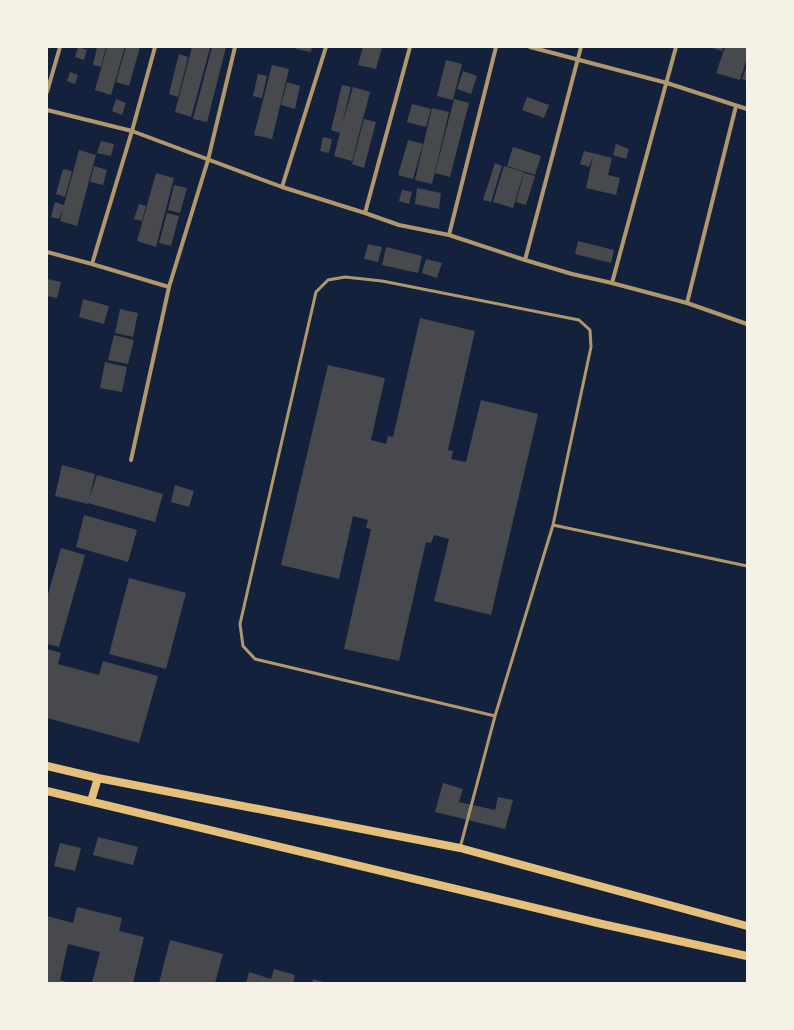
<svg xmlns="http://www.w3.org/2000/svg" width="794" height="1030" viewBox="0 0 794 1030" font-family="Manrope,sans-serif">
<style>
.building{fill:#48494c}
.lines{fill:none;stroke-linecap:round;stroke-linejoin:round}
.service{stroke:#b1986c;stroke-width:3}
.minor{stroke:#b1986c;stroke-width:4}
.secondary{stroke:#e5c07b;stroke-width:8}
</style>
<rect width="100%" height="100%" fill="#14213d"/>
<path class="building" d="M 78,47 L 87,50 L 84,60 L 75,57 Z
M 97,47 L 106,47 L 101,67 L 93,65 Z
M 107,47 L 125,47 L 111,95 L 95,90 Z
M 126,47 L 140,47 L 129,86 L 116,82 Z
M 192,47 L 206,47 L 210,48 L 191,117 L 175,112 Z
M 212,47 L 226,47 L 207,122 L 193,119 Z
M 297,47 L 312,47 L 311,52 L 296,49 Z
M 363,47 L 382,47 L 376,69 L 358,65 Z
M 709,47 L 723,47 L 722,51 Z
M 725,47 L 747,47 L 747,58 L 740,80 L 716,73 Z
M 179,54 L 188,57 L 178,97 L 169,94 Z
M 446,60 L 462,64 L 453,100 L 437,96 Z
M 272,65 L 289,69 L 272,139 L 254,135 Z
M 747,65 L 747,81 L 742,79 Z
M 463,71 L 477,76 L 471,94 L 457,89 Z
M 70,72 L 78,75 L 75,84 L 67,81 Z
M 258,74 L 267,76 L 262,98 L 253,96 Z
M 287,82 L 300,86 L 295,109 L 281,105 Z
M 342,85 L 351,87 L 342,125 L 353,87 L 370,92 L 352,161 L 334,156 L 340,133 L 331,130 Z
M 527,97 L 549,105 L 544,118 L 522,110 Z
M 116,99 L 126,103 L 122,115 L 112,111 Z
M 454,99 L 469,103 L 450,177 L 435,173 Z
M 412,104 L 431,109 L 426,127 L 407,122 Z
M 432,108 L 449,112 L 432,184 L 415,180 Z
M 364,119 L 376,122 L 364,168 L 352,164 Z
M 323,137 L 332,139 L 329,153 L 320,151 Z
M 408,140 L 423,144 L 413,179 L 398,175 Z
M 101,141 L 114,144 L 111,156 L 97,153 Z
M 616,144 L 629,149 L 626,159 L 613,155 Z
M 513,147 L 541,156 L 535,175 L 507,166 Z
M 79,150 L 96,155 L 77,226 L 60,221 L 63,209 L 59,219 L 51,217 L 55,202 L 64,205 Z
M 584,151 L 612,158 L 608,175 L 620,178 L 616,195 L 586,188 L 593,156 L 589,167 L 580,164 Z
M 495,163 L 502,166 L 491,202 L 483,200 Z
M 94,166 L 107,170 L 103,185 L 90,182 Z
M 504,166 L 524,172 L 513,208 L 493,202 Z
M 63,169 L 72,171 L 65,197 L 56,194 Z
M 156,173 L 174,178 L 156,247 L 137,241 Z
M 524,173 L 535,176 L 526,205 L 516,202 Z
M 174,185 L 187,188 L 180,213 L 168,210 Z
M 417,188 L 441,193 L 439,209 L 415,204 Z
M 402,190 L 412,192 L 409,204 L 399,201 Z
M 139,204 L 146,206 L 142,221 L 134,219 Z
M 167,213 L 179,216 L 171,246 L 159,243 Z
M 578,241 L 614,250 L 611,263 L 575,254 Z
M 368,244 L 382,247 L 378,262 L 364,259 Z
M 386,247 L 422,256 L 418,273 L 382,265 Z
M 426,259 L 442,263 L 437,278 L 422,273 Z
M 47,279 L 61,282 L 57,298 L 47,296 Z
M 83,299 L 109,306 L 104,324 L 79,317 Z
M 120,309 L 138,313 L 133,337 L 115,333 Z
M 420,318 L 475,331 L 448,450 L 453,451 L 451,459 L 466,462 L 481,400 L 538,414 L 491,615 L 434,601 L 449,539 L 434,535 L 431,543 L 426,542 L 399,661 L 344,649 L 371,529 L 366,528 L 368,520 L 353,516 L 339,579 L 281,565 L 328,365 L 385,378 L 371,440 L 386,444 L 388,436 L 393,437 Z
M 114,335 L 134,340 L 128,364 L 108,360 Z
M 105,362 L 127,367 L 122,392 L 100,388 Z
M 62,465 L 95,474 L 89,499 L 97,475 L 163,494 L 155,522 L 88,503 L 88,504 L 55,496 Z
M 175,485 L 194,491 L 189,507 L 171,502 Z
M 84,515 L 137,530 L 128,562 L 76,547 Z
M 61,548 L 85,555 L 59,647 L 47,644 L 47,598 Z
M 129,578 L 186,593 L 166,669 L 109,654 Z
M 47,649 L 61,653 L 58,664 L 99,675 L 103,661 L 158,676 L 139,743 L 47,718 Z
M 443,783 L 463,789 L 459,802 L 495,810 L 498,797 L 513,800 L 505,829 L 435,812 Z
M 98,837 L 138,847 L 133,865 L 93,855 Z
M 60,843 L 81,848 L 75,871 L 54,866 Z
M 77,907 L 122,918 L 119,931 L 144,937 L 133,983 L 92,983 L 100,952 L 68,944 L 60,980 L 70,983 L 47,983 L 47,916 L 73,923 Z
M 170,940 L 223,954 L 215,983 L 159,983 Z
M 274,969 L 295,975 L 293,983 L 246,983 L 249,972 L 271,979 Z
M 313,979 L 326,983 L 312,983 Z"/>
<g class="lines">
<path class="service" d="M 495,716 L 553,525
M 460,848 L 495,716 L 255,659 L 243,646 L 240,624 L 316,292 L 328,280 L 345,277 L 382,281 L 579,320 L 590,330 L 591,347 L 553,525 L 747,566"/>
<path class="minor" d="M 530,47 L 667,83 L 747,109
M 47,92 L 60,47
M 47,110 L 132,131 L 282,187 L 365,213 L 399,225 L 449,235 L 525,260 L 572,274 L 612,283 L 687,303 L 747,324
M 282,187 L 326,47
M 365,213 L 410,47
M 449,235 L 496,47
M 47,252 L 92,264 L 169,287
M 525,260 L 581,47
M 92,264 L 132,131 L 155,47
M 612,283 L 676,47
M 687,303 L 736,106
M 131,460 L 169,287 L 208,160 L 235,47"/>
<path class="secondary" d="M 47,766 L 98,778 L 460,848 L 747,926
M 47,791 L 602,924 L 747,956
M 91,801 L 98,778"/>
</g>
<rect width="794" height="1030" fill="none" stroke="#f6f1e7" stroke-width="96"/>
</svg>
